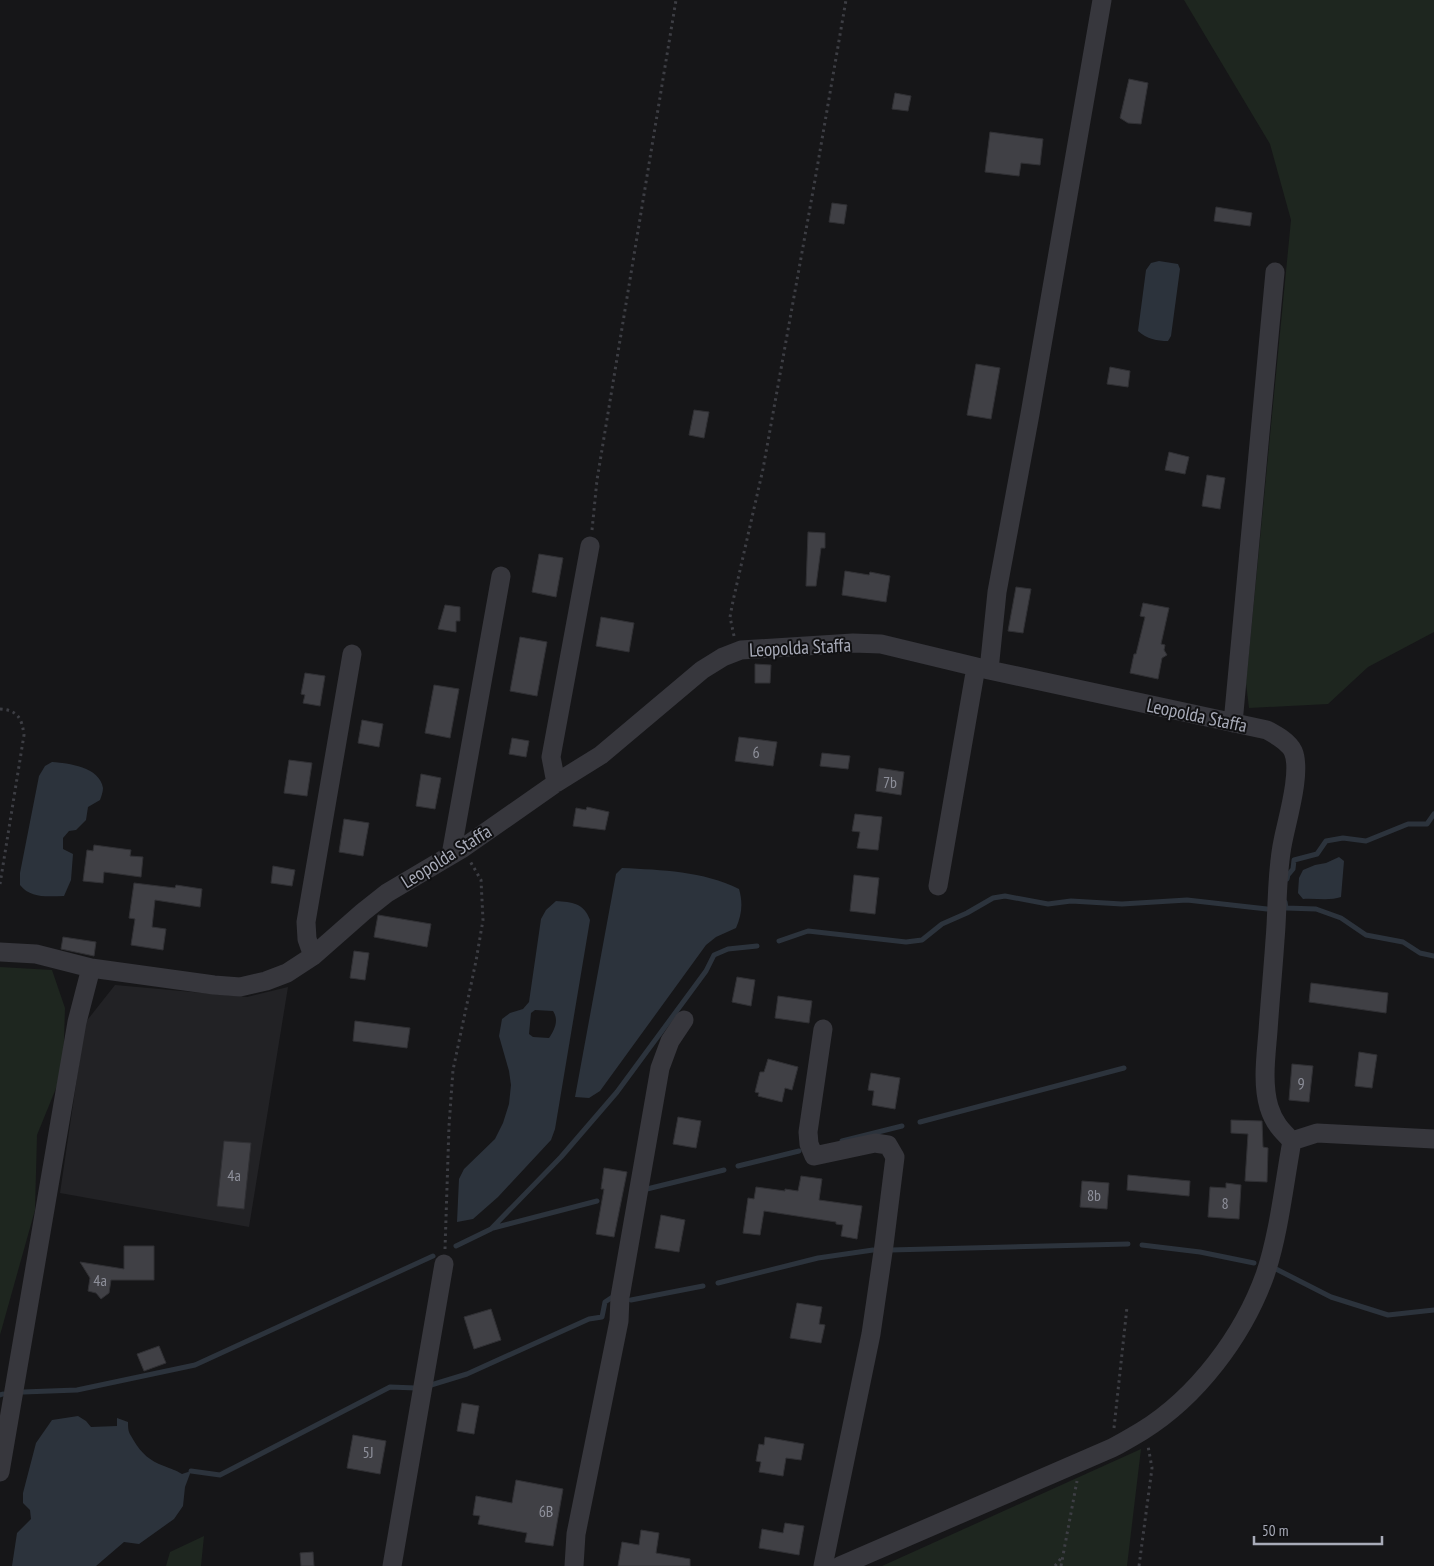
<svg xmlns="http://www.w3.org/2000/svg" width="1434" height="1566" viewBox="0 0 1434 1566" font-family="'PT Sans Narrow',sans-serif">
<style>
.built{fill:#222225}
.green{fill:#1e261f}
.water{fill:#2c333c;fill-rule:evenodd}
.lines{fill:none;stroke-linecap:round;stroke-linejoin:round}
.stream{stroke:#2c333c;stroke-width:5}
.building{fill:#404045;stroke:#303034}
.path{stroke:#3d3e44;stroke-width:3;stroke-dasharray:2.5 4;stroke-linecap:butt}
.minor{stroke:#37373d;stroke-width:19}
.labels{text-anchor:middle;stroke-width:4;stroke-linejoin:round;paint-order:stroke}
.number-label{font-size:16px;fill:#8e909b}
.street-label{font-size:19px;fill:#a8abb8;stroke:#111113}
</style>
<rect width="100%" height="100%" fill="#161618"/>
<path class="built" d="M 115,985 L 247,997 L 288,987 L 249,1227 L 60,1193 L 85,1023 Z"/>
<path class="green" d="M 1184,0 L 1434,0 L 1434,632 L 1368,667 L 1328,704 L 1249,708 L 1246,683 L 1291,220 L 1270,144 Z
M 0,967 L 52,970 L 65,1008 L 63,1071 L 37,1135 L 35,1210 L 0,1335 Z
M 1141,1449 L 1127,1566 L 882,1566 Z
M 204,1536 L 201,1566 L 166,1566 L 170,1552 Z"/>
<path class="water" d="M 1159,261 L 1178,264 L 1180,269 L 1171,336 L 1168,341 C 1157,341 1147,339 1138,331 L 1146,270 L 1151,263 Z
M 52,762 C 68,763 100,767 103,788 C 103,792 101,797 100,800 L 88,807 L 86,820 L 76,830 L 69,831 L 63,838 L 63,849 L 73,854 L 71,880 L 64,896 C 48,896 31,899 20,885 L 20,873 L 39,776 L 45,766 Z
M 1339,857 L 1344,861 L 1341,897 C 1330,901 1315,898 1303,899 L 1298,893 L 1299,878 L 1303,870 L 1315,865 L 1326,863 Z
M 622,868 C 662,870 703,871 739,889 C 743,903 742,914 736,928 L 716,937 L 706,945 L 600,1091 L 589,1098 L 575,1097 L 616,874 Z
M 556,901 C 572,902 584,903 590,920 L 555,1129 L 551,1140 L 498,1197 L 473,1219 L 457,1222 L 459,1179 L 464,1169 L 495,1139 L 503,1123 L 509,1104 L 511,1085 L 509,1071 L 499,1036 L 502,1019 L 510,1013 L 523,1009 L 529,1002 L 541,919 L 546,910 ZM 535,1010 L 553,1011 C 559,1020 555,1029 549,1038 L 533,1037 L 529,1034 L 531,1013 Z
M 78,1416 L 86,1421 L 91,1427 L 117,1426 L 117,1418 L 128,1422 C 128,1433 129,1432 134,1441 C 141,1453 150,1461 164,1466 C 171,1469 176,1470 182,1474 L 191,1471 L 185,1487 L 183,1506 L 174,1519 L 139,1544 L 124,1542 L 96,1566 L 12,1566 L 17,1533 L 31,1519 L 30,1510 L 23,1503 L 23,1493 L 36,1443 L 52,1420 Z"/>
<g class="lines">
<path class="stream" d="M 1287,879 L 1288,875 L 1293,869 L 1294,860 L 1317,854 L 1326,841 L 1343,838 L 1366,841 L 1408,824 L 1427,824 L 1434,814
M 1285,902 L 1286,908 L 1316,909 L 1341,918 L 1366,935 L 1403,942 L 1420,953 L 1434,956
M 779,941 L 808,931 L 906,942 L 922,940 L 942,924 L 967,913 L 993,898 L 1005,896 L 1048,904 L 1071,901 L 1122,904 L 1187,900 L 1267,909
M 920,1122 L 1124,1068
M 842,1141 L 902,1126
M 738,1166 L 799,1151
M 647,1189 L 724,1170
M 493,1228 L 597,1201
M 1142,1245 L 1200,1252 L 1254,1263
M 456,1246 L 491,1229 L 561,1157 L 617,1092 L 706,971 L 714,955 L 728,949 L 757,946
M 890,1250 L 1128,1244
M 1276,1269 L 1331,1297 L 1388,1315 L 1434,1310
M 718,1283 L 818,1258 L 873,1250
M 631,1300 L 703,1286
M 431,1385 L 467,1374 L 589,1319 L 602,1317 L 605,1302 L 611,1298
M 23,1392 L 77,1390 L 195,1365 L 433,1256
M 0,1395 L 3,1394
M 191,1471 L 220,1475 L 390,1387 L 416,1388"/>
</g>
<path class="building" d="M 1129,79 L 1148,83 L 1141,124 L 1128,123 L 1120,118 Z
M 895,93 L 911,96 L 908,111 L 892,109 Z
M 990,132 L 1043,139 L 1040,165 L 1021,163 L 1019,176 L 985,172 Z
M 832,203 L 847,205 L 844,224 L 829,222 Z
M 1216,207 L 1252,213 L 1250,226 L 1214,221 Z
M 976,364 L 1000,368 L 991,419 L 967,415 Z
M 1110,367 L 1130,371 L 1128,387 L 1107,384 Z
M 694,410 L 709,412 L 704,438 L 689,435 Z
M 1169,452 L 1189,457 L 1185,474 L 1165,470 Z
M 1207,475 L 1225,478 L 1220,509 L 1202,506 Z
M 808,532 L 825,533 L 825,548 L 821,548 L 816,586 L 806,586 Z
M 539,554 L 563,558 L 556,597 L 532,592 Z
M 845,571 L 869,575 L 870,572 L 890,576 L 886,602 L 842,595 Z
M 1016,587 L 1031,589 L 1023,633 L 1008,631 Z
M 1143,603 L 1169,608 L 1161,644 L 1165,645 L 1164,650 L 1167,655 L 1162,658 L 1158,679 L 1130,673 L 1134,654 L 1136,654 L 1145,617 L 1140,616 Z
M 445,605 L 460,607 L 460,621 L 456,621 L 456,632 L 438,629 Z
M 601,617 L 634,623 L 629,652 L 596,646 Z
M 520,637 L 547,642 L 537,696 L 510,691 Z
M 755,664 L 771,665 L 770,683 L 755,683 Z
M 305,673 L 325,676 L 320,706 L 303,703 L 305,695 L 301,694 Z
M 434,685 L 459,689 L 450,738 L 425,733 Z
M 362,720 L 383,724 L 379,747 L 358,743 Z
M 739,737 L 777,742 L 773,766 L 735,761 Z
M 512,738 L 529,741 L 526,757 L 509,754 Z
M 822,753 L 850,756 L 848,769 L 820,766 Z
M 289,760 L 312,763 L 307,796 L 284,793 Z
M 879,768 L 904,772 L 901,795 L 876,791 Z
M 421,774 L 441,778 L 435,809 L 416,806 Z
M 587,807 L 609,812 L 605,830 L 573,826 L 576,808 L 586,810 Z
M 855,814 L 882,817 L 878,850 L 857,848 L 860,832 L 852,831 Z
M 344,819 L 369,823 L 363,856 L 339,852 Z
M 94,845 L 131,850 L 130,856 L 143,857 L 141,877 L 104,872 L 103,883 L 83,881 L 87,850 L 93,851 Z
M 273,866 L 295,870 L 292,886 L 271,883 Z
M 854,875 L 879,878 L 875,914 L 850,911 Z
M 134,883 L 175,888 L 176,885 L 202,889 L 200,907 L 155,900 L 152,927 L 166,929 L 163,950 L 131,945 L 135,919 L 129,918 Z
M 378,915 L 431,924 L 427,947 L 374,937 Z
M 63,937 L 96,942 L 94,956 L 61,949 Z
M 354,951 L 369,953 L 365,980 L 350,978 Z
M 737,977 L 755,980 L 751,1006 L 732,1002 Z
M 1311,983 L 1388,993 L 1386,1013 L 1309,1002 Z
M 778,996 L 812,1001 L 809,1023 L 775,1018 Z
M 355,1021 L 410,1028 L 407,1048 L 353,1041 Z
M 1359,1052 L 1377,1055 L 1372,1088 L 1355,1086 Z
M 768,1059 L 798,1067 L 792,1090 L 785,1088 L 782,1102 L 758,1096 L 759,1093 L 755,1092 L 760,1072 L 764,1072 Z
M 1292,1064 L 1313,1066 L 1309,1102 L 1289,1100 Z
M 871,1073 L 900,1078 L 895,1109 L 872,1105 L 874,1091 L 868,1090 Z
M 678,1117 L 701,1121 L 696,1148 L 673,1144 Z
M 1231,1120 L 1262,1121 L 1263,1147 L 1268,1148 L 1267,1182 L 1245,1181 L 1248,1134 L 1231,1133 Z
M 224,1141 L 251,1143 L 244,1209 L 217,1206 Z
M 604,1168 L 627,1172 L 614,1237 L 596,1234 L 604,1189 L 601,1189 Z
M 1128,1175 L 1190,1181 L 1189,1196 L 1127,1190 Z
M 801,1176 L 822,1179 L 819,1200 L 862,1206 L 857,1239 L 841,1236 L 843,1225 L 836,1224 L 836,1222 L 764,1211 L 760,1235 L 743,1233 L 748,1198 L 754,1199 L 756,1187 L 785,1191 L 785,1189 L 798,1191 Z
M 1082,1181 L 1109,1183 L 1107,1209 L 1080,1207 Z
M 1226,1183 L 1241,1185 L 1239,1219 L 1208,1217 L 1210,1187 L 1226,1188 Z
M 661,1215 L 685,1220 L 679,1252 L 655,1248 Z
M 124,1246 L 154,1246 L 154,1280 L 111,1280 L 109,1293 L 101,1299 L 96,1293 L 88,1291 L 90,1278 L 80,1262 L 124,1269 Z
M 797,1303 L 822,1307 L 819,1324 L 825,1325 L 821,1343 L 790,1338 Z
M 491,1309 L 501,1340 L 474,1349 L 464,1317 Z
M 159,1346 L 166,1363 L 144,1371 L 137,1354 Z
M 462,1403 L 479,1406 L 474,1434 L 457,1431 Z
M 353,1435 L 386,1441 L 380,1474 L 347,1468 Z
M 765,1437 L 804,1444 L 801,1460 L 786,1458 L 783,1476 L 759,1472 L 761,1462 L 756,1461 L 759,1444 L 764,1445 Z
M 516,1480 L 563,1489 L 553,1546 L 525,1542 L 527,1533 L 478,1524 L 480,1516 L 473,1515 L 476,1496 L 512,1503 Z
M 785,1523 L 804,1526 L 799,1555 L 759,1548 L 762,1529 L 783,1533 Z
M 641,1530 L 659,1533 L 656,1553 L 690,1559 L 690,1566 L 618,1566 L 622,1542 L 639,1545 Z
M 313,1552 L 314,1566 L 301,1566 L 300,1553 Z"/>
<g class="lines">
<path class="path" d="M 592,530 L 597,480 L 676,0
M 734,636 L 730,617 L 733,601 L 763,469 L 815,180 L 846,0
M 0,709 C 18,710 22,719 24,735 L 0,884
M 445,1249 L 449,1126 L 453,1070 L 476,961 L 483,920 L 481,880 L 470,861
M 1114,1428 L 1127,1307
M 1055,1566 L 1062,1557
M 1061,1566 L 1077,1481
M 1139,1566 L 1152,1468 L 1148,1446"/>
<path class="minor" d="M 989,670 L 997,592 L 1030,414 L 1102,0
M 1233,723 L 1275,272
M 556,783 L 551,757 L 590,546
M 451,855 L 501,576
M 938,886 L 976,667
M 0,952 L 36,954 L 91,968 L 214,985 L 240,987 L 266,981 L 287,973 L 313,956 L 363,912 L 387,893 L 463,848 L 556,783 L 601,755 L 702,670 L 723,657 L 741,650 L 853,643 L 881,644 L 989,670 L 1267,730 C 1276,735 1288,741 1293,751 C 1302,771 1287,820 1283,841 C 1276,874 1278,907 1275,940 C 1273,970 1270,1001 1268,1031 C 1266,1056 1262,1083 1269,1107 C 1274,1123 1281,1130 1292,1141
M 313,956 L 307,939 L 306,922 L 352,654
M 823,1029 L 808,1132 L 809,1144 L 814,1156 L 875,1143 L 888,1145 L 895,1157 L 884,1245 L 871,1334 L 823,1566
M 1292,1141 L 1317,1133 L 1434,1139
M 0,1472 L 77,1022 L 91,968
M 392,1566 L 444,1264
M 574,1566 L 576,1534 L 619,1321 L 620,1297 L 660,1068 L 670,1041 L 684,1020
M 840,1566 L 1112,1448 C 1122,1443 1132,1437 1142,1431 C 1197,1397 1243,1336 1265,1275 C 1279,1234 1284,1184 1292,1141"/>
</g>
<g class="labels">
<g class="number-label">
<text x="756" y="758">6</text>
<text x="890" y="788">7b</text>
<text x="1301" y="1089">9</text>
<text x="234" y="1181">4a</text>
<text x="1094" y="1201">8b</text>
<text x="1225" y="1209">8</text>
<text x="100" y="1286">4a</text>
<text x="368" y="1458">5J</text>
<text x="546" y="1517">6B</text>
</g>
<g class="street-label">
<text transform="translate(800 647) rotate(-3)" y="7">Leopolda Staffa</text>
<text transform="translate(1197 715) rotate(12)" y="7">Leopolda Staffa</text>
<text transform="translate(446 856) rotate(-32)" y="7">Leopolda Staffa</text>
</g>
</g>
<path d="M1254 1536v8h128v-8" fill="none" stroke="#a8abb8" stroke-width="2.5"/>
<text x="1262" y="1536" font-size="15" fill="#a8abb8" stroke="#111113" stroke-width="4" paint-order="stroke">50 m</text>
</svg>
